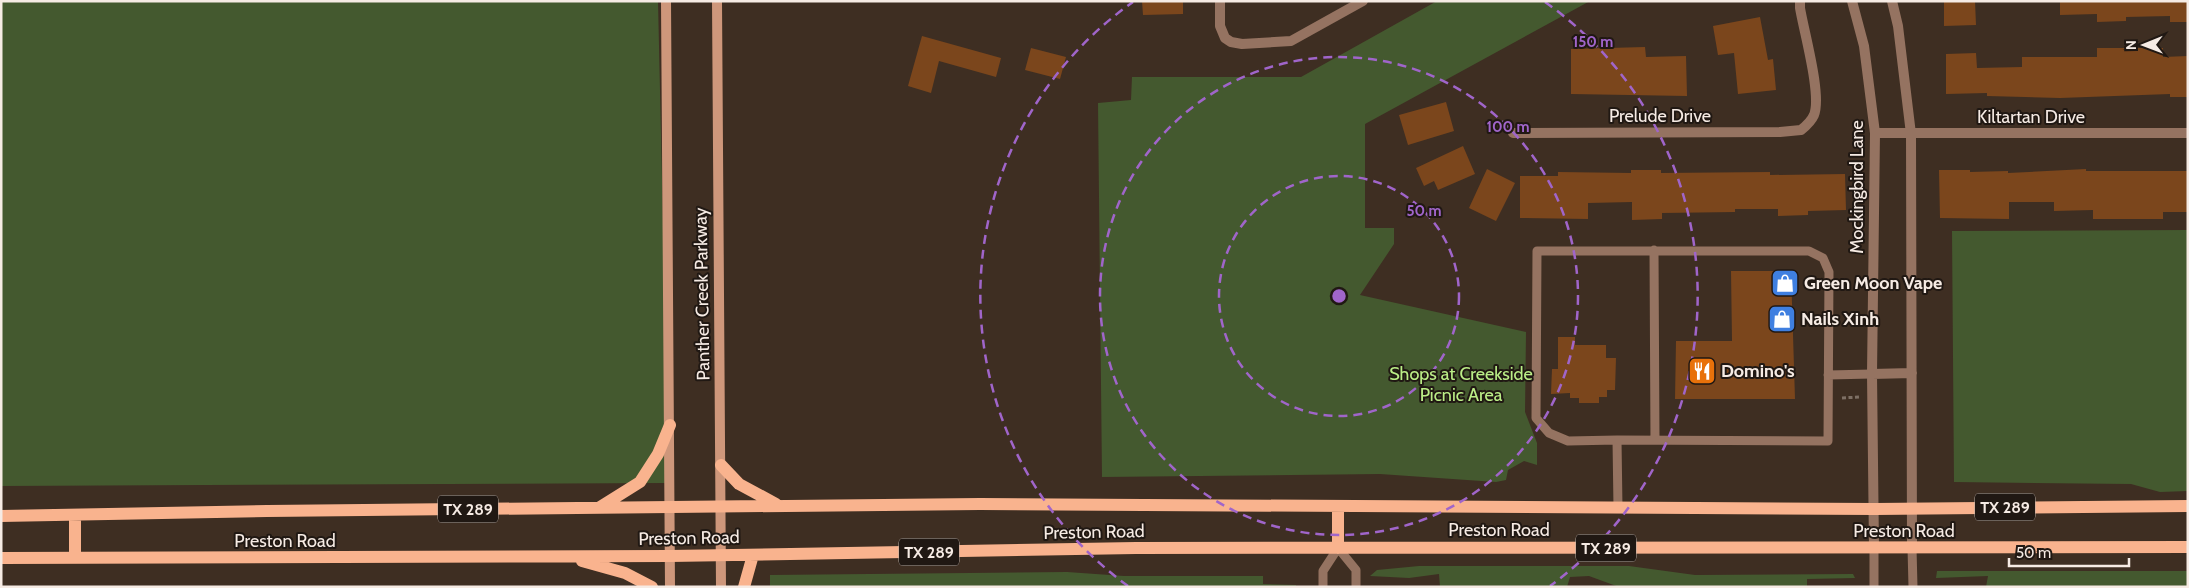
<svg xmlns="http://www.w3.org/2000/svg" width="2189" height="588" viewBox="0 0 2189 588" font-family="Cabin,sans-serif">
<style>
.green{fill:#44592f}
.building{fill:#7b461c}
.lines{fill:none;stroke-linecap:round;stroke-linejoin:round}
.path{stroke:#7e7065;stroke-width:3;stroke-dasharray:4 2.5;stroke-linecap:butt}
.lane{stroke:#957361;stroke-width:9}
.street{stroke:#957361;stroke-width:10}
.secondary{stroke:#ce977b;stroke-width:10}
.primary{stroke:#f9b38e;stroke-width:12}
.ring{fill:none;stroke:#a065ca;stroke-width:2.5;stroke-dasharray:9 6}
.labels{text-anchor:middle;stroke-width:4;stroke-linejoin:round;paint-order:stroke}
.shield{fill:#201813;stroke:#b6aca5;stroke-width:1}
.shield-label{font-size:16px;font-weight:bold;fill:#f6ebe4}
.street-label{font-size:18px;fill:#f6ebe4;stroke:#201813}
.poi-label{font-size:18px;font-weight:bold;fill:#f6ebe4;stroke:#201813;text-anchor:start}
.park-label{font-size:18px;fill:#bbee87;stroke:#201813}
.centre{fill:#a065ca;stroke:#201813;stroke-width:2.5}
.ring-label{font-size:15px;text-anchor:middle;font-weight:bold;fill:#a065ca;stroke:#201813;stroke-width:4;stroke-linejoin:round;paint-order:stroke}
</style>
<rect width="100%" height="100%" fill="#3e2e22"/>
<path class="green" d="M 1,1 L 658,1 L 665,313 L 665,483 L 1,486 Z
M 1437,1 L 1590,1 L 1365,124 L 1365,228 L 1394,228 L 1394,244 L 1360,295 L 1526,332 L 1525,412 L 1537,443 L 1537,465 L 1524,461 L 1508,470 L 1506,480 L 1496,482 L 1380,474 L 1102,477 L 1098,103 L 1131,100 L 1132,77 L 1301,77 Z
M 2188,230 L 2188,491 L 2160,492 L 2131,484 L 1954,482 L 1952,231 Z
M 1419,566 L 1629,566 L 1695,575 L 1853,574 L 1855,578 L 1807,579 L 1807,587 L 1619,587 L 1589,576 L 1570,577 L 1567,587 L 1440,587 L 1439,574 L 1409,578 L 1370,576 L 1377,570 Z
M 1937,571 L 2188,571 L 2188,587 L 1986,587 L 1988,576 L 1936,578 Z
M 1067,572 L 1124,576 L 1263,576 L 1263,584 L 1296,585 L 1296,587 L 770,587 L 770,575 Z"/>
<path class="building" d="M 1142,1 L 1183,1 L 1183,14 L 1143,15 Z
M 1944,1 L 1975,1 L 1976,25 L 1944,26 Z
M 2060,1 L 2188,1 L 2188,22 L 2170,22 L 2170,16 L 2126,17 L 2126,21 L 2097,22 L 2097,14 L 2060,15 Z
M 1760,17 L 1768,60 L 1773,59 L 1776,90 L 1738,94 L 1734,53 L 1718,55 L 1713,26 Z
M 922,36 L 1001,58 L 996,77 L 939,61 L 931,93 L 908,86 Z
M 1645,47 L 1646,57 L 1686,56 L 1687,96 L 1571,94 L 1571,49 Z
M 1031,48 L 1066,57 L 1060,79 L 1025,70 Z
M 2097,48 L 2163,48 L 2163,57 L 2188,56 L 2188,97 L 2170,97 L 2170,94 L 2060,98 L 1987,96 L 1987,93 L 1946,94 L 1946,54 L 1976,53 L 1977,68 L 2022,67 L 2022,57 L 2097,57 Z
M 1446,102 L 1454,131 L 1408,145 L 1399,115 Z
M 1463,146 L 1475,174 L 1438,190 L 1434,181 L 1424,186 L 1416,168 Z
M 1487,169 L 1515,183 L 1496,221 L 1469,208 Z
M 2086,169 L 2086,171 L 2188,171 L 2188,212 L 2163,212 L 2163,219 L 2093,219 L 2093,210 L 2054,211 L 2054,202 L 2009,202 L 2009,219 L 1940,218 L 1939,170 L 1970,170 L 1970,172 L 2008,171 L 2008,173 Z
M 1631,170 L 1661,170 L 1661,173 L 1770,172 L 1770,175 L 1845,174 L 1846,210 L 1808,211 L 1808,215 L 1778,216 L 1778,209 L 1735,209 L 1735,212 L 1662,213 L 1662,219 L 1632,220 L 1632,202 L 1588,203 L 1588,219 L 1520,218 L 1520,176 L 1558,176 L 1558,172 L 1631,173 Z
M 1731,271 L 1791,271 L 1795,399 L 1675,399 L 1676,341 L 1732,341 Z
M 1558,337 L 1575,337 L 1575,345 L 1606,345 L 1606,358 L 1616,358 L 1615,390 L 1607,390 L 1607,397 L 1599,397 L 1599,403 L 1579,403 L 1579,398 L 1570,398 L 1570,393 L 1551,394 L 1552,369 L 1558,369 Z"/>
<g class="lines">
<path class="path" d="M 1842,398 L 1859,397"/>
<path class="lane" d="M 1654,250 L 1655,440
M 1828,375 L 1872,374
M 1617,440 L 1828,441 L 1829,272 L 1823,258 L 1809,251 L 1537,251 L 1536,418 L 1549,433 L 1568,441 L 1617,440 L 1618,508
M 1912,548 L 1913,587
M 1323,587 L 1323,571 L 1338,548 L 1356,570 L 1356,587
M 1874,587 L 1874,549"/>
<path class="street" d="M 1220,1 L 1220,26 L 1225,38 L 1231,42 L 1242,44 L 1291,41 L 1363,1
M 1852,1 L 1864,46 L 1875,133 L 1872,374 L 1874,549
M 1892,1 L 1898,26 L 1911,134 L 1912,548
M 1513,133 L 1780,132 L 1801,130 C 1806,126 1811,122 1814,115 C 1822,95 1804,32 1800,8 L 1800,1
M 1875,133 L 2188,133
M 1872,374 L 1912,373"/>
<path class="secondary" d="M 666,1 L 670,587
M 717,1 L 721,587"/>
<path class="primary" d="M 721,465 L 739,484 L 776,504
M 600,507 L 640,482 L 658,454 L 670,425
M 1338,508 L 1338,548
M 1,516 L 267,511 L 980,504 L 1875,509 L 2188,506
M 75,516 L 75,558
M 1,558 L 670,556 L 1136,548 L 2188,547
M 582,561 L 625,573 L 652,587
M 744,587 L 753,555"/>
</g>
<g class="ring">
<circle cx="1339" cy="296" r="120"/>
<circle cx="1339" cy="296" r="239"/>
<path d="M1128 586A359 359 0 0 1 1133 2M1545 2A359 359 0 0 1 1550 586"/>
</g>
<defs>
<g id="shop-square" transform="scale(1.4375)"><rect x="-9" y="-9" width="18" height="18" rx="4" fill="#3f7fe0" stroke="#201813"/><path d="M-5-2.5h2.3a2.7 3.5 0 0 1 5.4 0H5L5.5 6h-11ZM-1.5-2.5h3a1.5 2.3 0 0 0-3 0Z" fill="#fff"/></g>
<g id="restaurant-square" transform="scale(1.4375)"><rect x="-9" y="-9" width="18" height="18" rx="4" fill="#e8710a" stroke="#201813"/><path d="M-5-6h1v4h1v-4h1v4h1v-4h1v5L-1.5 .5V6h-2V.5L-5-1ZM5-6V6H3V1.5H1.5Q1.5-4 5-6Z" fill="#fff"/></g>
</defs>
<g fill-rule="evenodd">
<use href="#shop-square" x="1785" y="283"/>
<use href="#shop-square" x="1782" y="319"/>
<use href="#restaurant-square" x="1702" y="371"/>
</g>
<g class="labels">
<g class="shield">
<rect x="1975" y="493.5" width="60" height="27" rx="4"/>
<rect x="438" y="495.5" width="60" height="27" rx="4"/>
<rect x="1576" y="534.5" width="60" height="27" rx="4"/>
<rect x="899" y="538.5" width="60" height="27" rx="4"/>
</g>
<g class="shield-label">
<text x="2005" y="513">TX 289</text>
<text x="468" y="515">TX 289</text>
<text x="1606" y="554">TX 289</text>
<text x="929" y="558">TX 289</text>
</g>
<g class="street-label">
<text x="1660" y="122">Prelude Drive</text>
<text x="2031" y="123">Kiltartan Drive</text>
<text transform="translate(1857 187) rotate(-90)" y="6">Mockingbird Lane</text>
<text transform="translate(702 294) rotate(-91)" y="6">Panther Creek Parkway</text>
<text x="1499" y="536">Preston Road</text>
<text x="1904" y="537">Preston Road</text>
<text transform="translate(1094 532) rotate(-1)" y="6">Preston Road</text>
<text transform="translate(689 538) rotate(-1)" y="6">Preston Road</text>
<text x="285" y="547">Preston Road</text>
</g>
<g class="poi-label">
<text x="1804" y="289">Green Moon Vape</text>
<text x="1801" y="325">Nails Xinh</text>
<text x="1721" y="377">Domino's</text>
</g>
<g class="park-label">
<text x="1461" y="380">Shops at Creekside<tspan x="1461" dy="21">Picnic Area</tspan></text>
</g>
</g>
<circle cx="1339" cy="296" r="8" class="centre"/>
<g class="ring-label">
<text x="1593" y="47">150 m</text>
<text x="1508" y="132">100 m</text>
<text x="1424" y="216">50 m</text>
</g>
<rect width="2189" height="588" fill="none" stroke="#f6ebe4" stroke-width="5"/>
<g transform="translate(2144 45) rotate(269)" stroke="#201813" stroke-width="4" paint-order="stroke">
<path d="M0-4L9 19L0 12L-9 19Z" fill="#f6ebe4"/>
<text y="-8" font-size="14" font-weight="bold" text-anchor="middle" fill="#f6ebe4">N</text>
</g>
<path d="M2009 558v8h120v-8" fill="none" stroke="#f6ebe4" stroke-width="2.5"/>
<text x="2016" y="558" font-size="15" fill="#f6ebe4" stroke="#201813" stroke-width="4" paint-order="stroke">50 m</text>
</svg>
